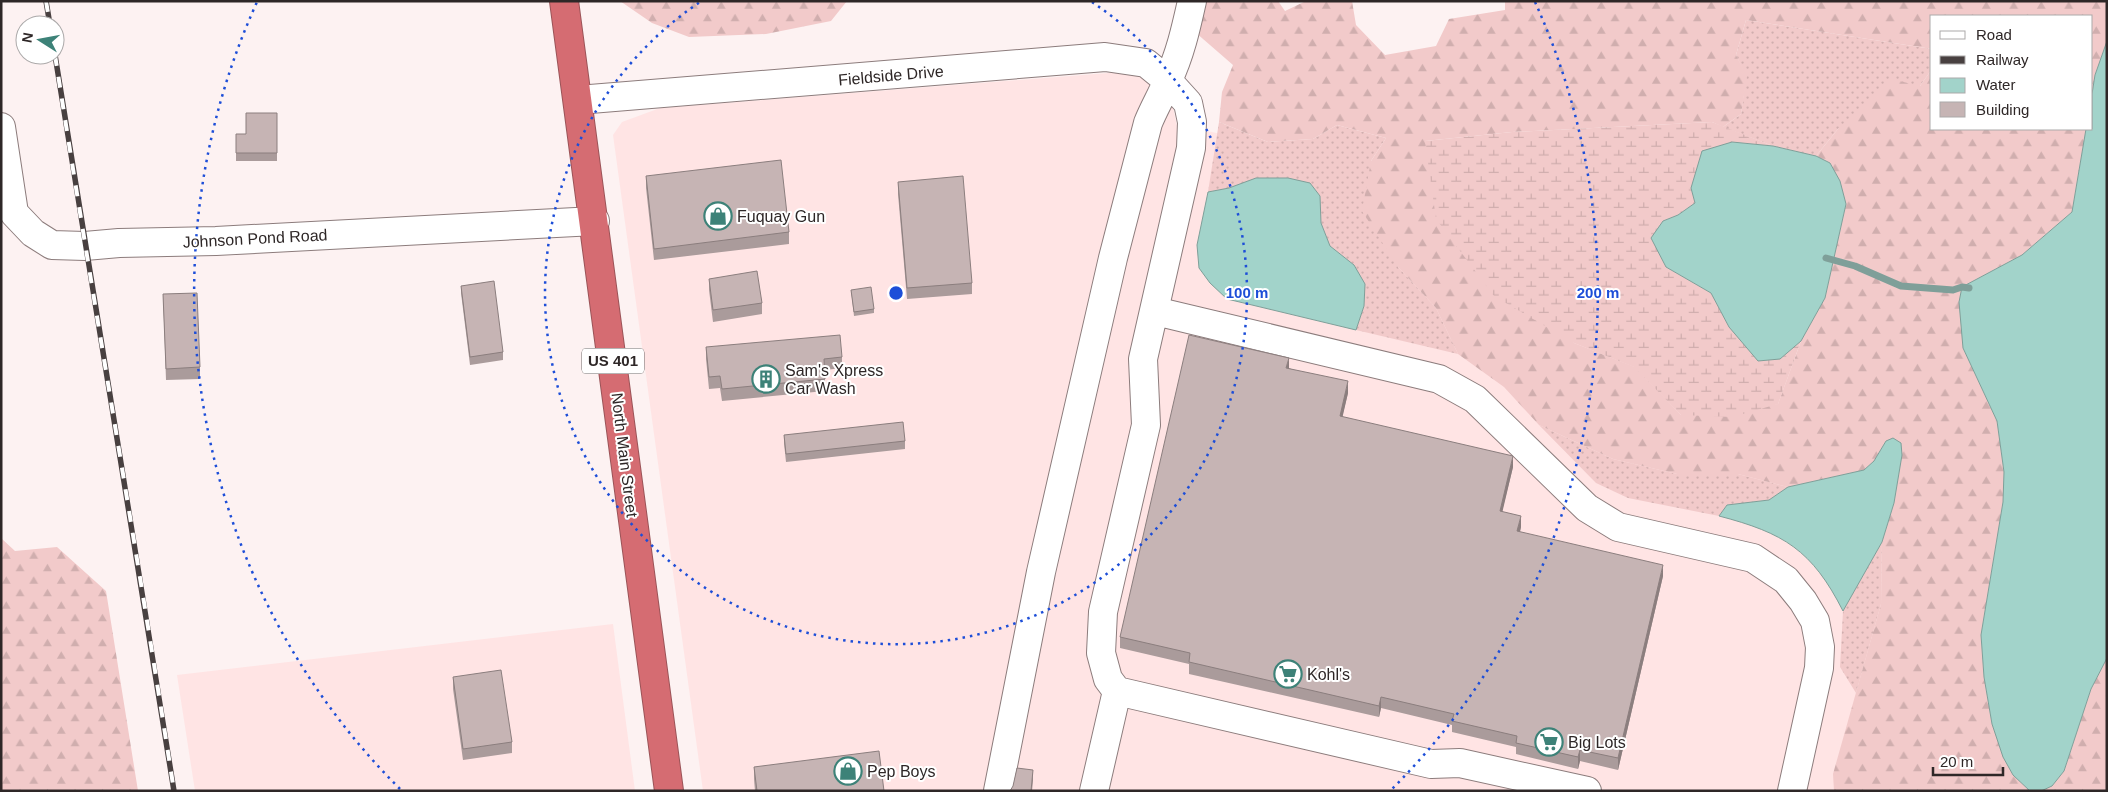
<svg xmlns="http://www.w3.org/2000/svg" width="2108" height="792" viewBox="0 0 2108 792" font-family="Arial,sans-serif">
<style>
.built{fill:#ffe4e4}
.grass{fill:url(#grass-dots)}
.forest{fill:url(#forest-firs)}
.wetland{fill:url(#wetland-marsh)}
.water{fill:#a2d3ca;stroke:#7f9f99}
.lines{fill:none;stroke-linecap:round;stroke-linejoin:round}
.stream{stroke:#7f9f99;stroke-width:7}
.minor-casing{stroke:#8c7c7c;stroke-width:30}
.highway-casing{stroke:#9b5458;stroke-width:30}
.minor{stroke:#fff;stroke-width:28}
.highway{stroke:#d56c72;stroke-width:28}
.rail-casing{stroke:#484040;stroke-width:5.5}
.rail{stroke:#fff;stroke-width:4;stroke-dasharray:11;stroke-linecap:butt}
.wall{fill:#aa9b9b}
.shaded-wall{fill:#8b7e7e}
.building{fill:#c6b4b4;stroke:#8b7e7e}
.ring{fill:none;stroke:#1d4ed8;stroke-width:2.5;stroke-dasharray:2.5 5}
.labels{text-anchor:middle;stroke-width:4;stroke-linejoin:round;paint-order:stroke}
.shield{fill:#fff;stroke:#6d6868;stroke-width:1}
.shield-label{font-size:15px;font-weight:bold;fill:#2e2727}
.street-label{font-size:16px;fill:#2e2727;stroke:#fff}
.poi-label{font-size:16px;fill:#2e2727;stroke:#fff;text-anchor:start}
.centre{fill:#1d4ed8;stroke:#fff;stroke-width:2.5}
.ring-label{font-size:15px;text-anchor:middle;font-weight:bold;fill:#1d4ed8;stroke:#fff;stroke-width:4;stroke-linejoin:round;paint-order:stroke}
</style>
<defs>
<pattern id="grass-dots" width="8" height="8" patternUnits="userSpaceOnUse" patternTransform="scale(1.25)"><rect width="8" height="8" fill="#f2caca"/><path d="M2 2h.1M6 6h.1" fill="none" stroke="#d0aeae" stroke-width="1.8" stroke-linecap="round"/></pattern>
<pattern id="forest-firs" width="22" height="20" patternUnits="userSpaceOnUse" patternTransform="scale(1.25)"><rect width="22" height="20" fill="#f2caca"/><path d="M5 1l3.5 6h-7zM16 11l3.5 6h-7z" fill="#d0aeae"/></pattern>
<pattern id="wetland-marsh" width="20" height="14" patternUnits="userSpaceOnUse" patternTransform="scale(1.25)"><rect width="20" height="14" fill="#f2caca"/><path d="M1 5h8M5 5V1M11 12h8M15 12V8" fill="none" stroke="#d0aeae"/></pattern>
</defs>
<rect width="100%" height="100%" fill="#fdf2f2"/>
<path class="built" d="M 1121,72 L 1148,78 L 1172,103 L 1177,126 L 1212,132 L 1413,179 L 1990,452 L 1912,791 L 703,791 L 613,135 L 622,122 L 660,108 Z
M 613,624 L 635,791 L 195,791 L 177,675 Z"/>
<path class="grass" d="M 1746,20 L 1932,49 L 1932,69 L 1920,86 L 1838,129 L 1816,156 L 1773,146 L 1723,127 L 1741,114 L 1746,76 L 1736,55 Z
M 1219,122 L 1268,142 L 1313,139 L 1337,125 L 1386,138 L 1371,161 L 1398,267 L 1436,308 L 1458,354 L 1356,330 L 1364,306 L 1354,265 L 1330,246 L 1321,223 L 1319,196 L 1229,188 L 1208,192 Z
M 1539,425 L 1613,459 L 1677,474 L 1738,474 L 1788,487 L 1769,500 L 1727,505 L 1719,516 L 1628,498 L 1596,483 Z
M 1882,542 L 1881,604 L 1856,693 L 1840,667 L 1843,611 Z"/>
<path class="forest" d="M 620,1 L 847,1 L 831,21 L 766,34 L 689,37 L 652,23 Z
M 1178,1 L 1278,1 L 1285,11 L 1306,1 L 1352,1 L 1356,25 L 1385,55 L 1436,46 L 1449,19 L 1505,10 L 1505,1 L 2107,1 L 2107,41 L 2095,75 L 2092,94 L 2092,16 L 1932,16 L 1932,49 L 1746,20 L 1736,55 L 1747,76 L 1741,114 L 1723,127 L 1712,122 L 1512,132 L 1425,141 L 1574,343 L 1635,367 L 1681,415 L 1778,404 L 1801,341 L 1825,298 L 1846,204 L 1830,163 L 1816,156 L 1838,129 L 1891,79 L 1920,86 L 1932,69 L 1932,129 L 2086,129 L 2072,212 L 2022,255 L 1962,287 L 1963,348 L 1997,421 L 2004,472 L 2003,502 L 1981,635 L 1984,677 L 1992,724 L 2013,775 L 2030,791 L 1834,791 L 1833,774 L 1881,604 L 1882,542 L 1894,503 L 1902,455 L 1886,441 L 1874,461 L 1864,470 L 1788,487 L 1738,474 L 1677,474 L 1613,459 L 1539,425 L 1504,387 L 1458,354 L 1436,308 L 1398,267 L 1362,211 L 1371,161 L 1386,138 L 1337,125 L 1313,139 L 1268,142 L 1219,122 L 1222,92 L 1233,65 L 1195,32 Z
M 1,538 L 15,551 L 57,547 L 106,591 L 138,791 L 1,791 Z
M 2107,658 L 2107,791 L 2041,791 L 2052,786 L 2064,771 L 2091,689 Z"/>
<path class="wetland" d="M 1712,122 L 1773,146 L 1732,142 L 1695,203 L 1678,215 L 1663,221 L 1666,267 L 1711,293 L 1729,327 L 1780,359 L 1801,341 L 1778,404 L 1732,417 L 1681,415 L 1634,367 L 1574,343 L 1494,296 L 1436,219 L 1425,141 L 1512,132 Z"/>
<path class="water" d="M 2107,41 L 2107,658 L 2091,689 L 2064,771 L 2052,786 L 2041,791 L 2030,791 L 2013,775 L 2003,757 L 1992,724 L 1984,677 L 1981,635 L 2003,502 L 2004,472 L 1997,421 L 1963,348 L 1959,302 L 1962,287 L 2022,255 L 2072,212 L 2086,129 L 2092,129 L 2092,94 L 2095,75 Z
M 1732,142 L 1773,146 L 1816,156 L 1830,163 L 1840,181 L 1846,204 L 1825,298 L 1801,341 L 1780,359 L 1758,361 L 1729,327 L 1711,293 L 1666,267 L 1651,238 L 1663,221 L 1678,215 L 1695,203 L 1691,188 L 1702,151 Z
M 1256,178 L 1288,178 L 1310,183 L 1320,196 L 1321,223 L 1330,246 L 1354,265 L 1365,284 L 1364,306 L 1356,330 L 1227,299 L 1210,283 L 1199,268 L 1197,245 L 1208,192 L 1229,188 Z
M 1893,438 L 1901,443 L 1902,455 L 1894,503 L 1882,542 L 1843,611 C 1812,550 1784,533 1719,516 L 1727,505 L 1769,500 L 1788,487 L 1864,470 L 1874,461 L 1886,441 Z"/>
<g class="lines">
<path class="stream" d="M 1826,258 L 1855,266 L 1901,286 L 1953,290 L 1962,287 L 1969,288"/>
<g class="minor-casing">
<path id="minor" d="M 578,100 L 1105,57 L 1146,63 L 1168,81 L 1188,103 L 1192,122 L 1191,148 L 1143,359 L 1146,425 L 1103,612 L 1101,653 L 1108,679 L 1117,691 L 1431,764 L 1460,763 L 1587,791
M 1,127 L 14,213 L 33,233 L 52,245 L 85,246 L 119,243 L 216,241 L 595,221
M 1155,311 L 1439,379 L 1475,399 L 1587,508 L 1618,527 L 1753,558 L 1786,580 L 1803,601 L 1815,621 L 1820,647 L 1819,668 L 1792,791
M 998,791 L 1041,572 L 1113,258 L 1148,123 C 1154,108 1162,95 1168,80 C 1180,55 1186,28 1192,1
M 1094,791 L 1117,691"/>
</g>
<g class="highway-casing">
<path id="highway" d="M 564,1 L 669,791"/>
</g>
<use href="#minor" class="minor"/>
<use href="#highway" class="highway"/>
<g class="rail-casing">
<path id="rail" d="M 46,1 L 50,25
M 55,55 C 93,300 136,545 174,791"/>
</g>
<use href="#rail" class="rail"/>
</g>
<path class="wall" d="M 277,113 L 277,161 L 236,161 L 236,134 L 246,134 Z
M 646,176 L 789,232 L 789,244 L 654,260 L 646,188 Z
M 898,182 L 972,283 L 972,294 L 907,299 L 898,194 Z
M 709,279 L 762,303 L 762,314 L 713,322 L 709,290 Z
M 461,286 L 503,352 L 503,360 L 470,365 L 461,293 Z
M 851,290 L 874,309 L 874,313 L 854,316 Z
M 163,294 L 200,367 L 200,379 L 166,380 Z
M 706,347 L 842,357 L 842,368 L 825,370 L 825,391 L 722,401 L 720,388 L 709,389 L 706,359 Z
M 1289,368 L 1348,393 L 1342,417 L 1513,467 L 1502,511 L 1521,527 L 1520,532 L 1663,576 L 1618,770 L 1580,761 L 1578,769 L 1516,754 L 1516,747 L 1452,732 L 1452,725 L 1381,708 L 1379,717 L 1189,674 L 1189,664 L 1120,648 L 1120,637 Z
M 784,435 L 905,441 L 905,449 L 786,462 L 784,443 Z
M 453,677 L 512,742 L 512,753 L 463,760 L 453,689 Z
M 754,767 L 884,791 L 755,791 L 754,779 Z"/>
<path class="shaded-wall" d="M 1289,358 L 1289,369 L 1286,368 Z
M 1348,381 L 1348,393 L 1340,428 L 1340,416 Z
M 1513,456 L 1513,467 L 1500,522 L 1500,511 Z
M 1521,516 L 1521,527 L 1517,543 L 1517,531 Z
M 1663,565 L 1663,576 L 1618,770 L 1618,758 Z
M 1381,697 L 1381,708 L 1379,717 L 1379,706 Z
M 1580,750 L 1580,761 L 1578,769 L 1578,757 Z
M 1033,770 L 1033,778 L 1032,791 L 1031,791 Z"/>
<path class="building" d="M 246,113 L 277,113 L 277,153 L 236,153 L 236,134 L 246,134 Z
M 781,160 L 789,232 L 654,249 L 646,176 Z
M 963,176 L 972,283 L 907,288 L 898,182 Z
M 757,271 L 762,303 L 713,310 L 709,279 Z
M 494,281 L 503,352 L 470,357 L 461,286 Z
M 871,287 L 874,309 L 854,312 L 851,290 Z
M 197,293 L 200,367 L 166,369 L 163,294 Z
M 840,335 L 842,357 L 824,359 L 825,379 L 722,389 L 720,376 L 709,377 L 706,347 Z
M 1189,335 L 1289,358 L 1286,368 L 1348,381 L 1340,416 L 1513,456 L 1500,511 L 1521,516 L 1517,531 L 1663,565 L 1618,758 L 1580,750 L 1578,757 L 1516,743 L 1517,736 L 1452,721 L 1454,714 L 1381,697 L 1379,706 L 1189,662 L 1190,653 L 1120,637 Z
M 903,422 L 905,441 L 786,454 L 784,435 Z
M 501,670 L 512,742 L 463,749 L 453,677 Z
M 879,751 L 884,791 L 757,791 L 754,767 Z
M 1017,768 L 1033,770 L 1031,791 L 1010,791 L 1013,786 Z"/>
<g class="ring">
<path d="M1092 2A351 351 0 1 1 700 2"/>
<path d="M400 789A702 702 0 0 1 257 2M1535 2A702 702 0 0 1 1392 789"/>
</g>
<defs>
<g id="shop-ring" transform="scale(1.4375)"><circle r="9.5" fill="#fff" stroke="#3d8278" stroke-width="1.5"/><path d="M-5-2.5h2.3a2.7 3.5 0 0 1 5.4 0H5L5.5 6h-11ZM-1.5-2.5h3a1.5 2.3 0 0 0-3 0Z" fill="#3d8278"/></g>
<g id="building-ring" transform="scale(1.4375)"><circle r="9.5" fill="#fff" stroke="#3d8278" stroke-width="1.5"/><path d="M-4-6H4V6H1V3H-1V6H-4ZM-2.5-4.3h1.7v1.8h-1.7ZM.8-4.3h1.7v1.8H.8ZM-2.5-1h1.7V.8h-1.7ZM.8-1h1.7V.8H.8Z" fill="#3d8278"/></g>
<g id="supermarket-ring" transform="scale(1.4375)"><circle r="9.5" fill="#fff" stroke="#3d8278" stroke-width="1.5"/><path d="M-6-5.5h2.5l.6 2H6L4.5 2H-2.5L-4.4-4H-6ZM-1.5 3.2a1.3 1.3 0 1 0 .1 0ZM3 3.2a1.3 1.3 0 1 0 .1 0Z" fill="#3d8278"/></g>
</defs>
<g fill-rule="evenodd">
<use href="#shop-ring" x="718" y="216"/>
<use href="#building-ring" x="766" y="379"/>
<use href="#supermarket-ring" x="1288" y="674"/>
<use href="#supermarket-ring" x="1549" y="742"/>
<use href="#shop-ring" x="848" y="771"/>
</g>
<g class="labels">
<rect class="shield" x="582" y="348.5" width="62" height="25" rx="4"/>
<g class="shield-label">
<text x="613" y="366">US 401</text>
</g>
<g class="street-label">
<text transform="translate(891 75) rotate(-5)" y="6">Fieldside Drive</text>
<text transform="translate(255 238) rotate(-3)" y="6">Johnson Pond Road</text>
<text transform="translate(625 455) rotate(83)" y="6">North Main Street</text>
</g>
<g class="poi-label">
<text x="737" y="222">Fuquay Gun</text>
<text x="785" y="376">Sam's Xpress<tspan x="785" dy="18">Car Wash</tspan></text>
<text x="1307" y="680">Kohl's</text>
<text x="1568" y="748">Big Lots</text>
<text x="867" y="777">Pep Boys</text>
</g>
</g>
<circle cx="896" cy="293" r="8" class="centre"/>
<g class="ring-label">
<text x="1247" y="298">100 m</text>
<text x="1598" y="298">200 m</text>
</g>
<rect width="2108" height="792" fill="none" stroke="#2e2727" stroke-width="5"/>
<rect x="1930" y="15" width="162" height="115" fill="#ffffff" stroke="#aba9a9"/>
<rect x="1940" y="31" width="25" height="8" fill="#ffffff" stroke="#aba9a9"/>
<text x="1976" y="40" font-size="15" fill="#2e2727">Road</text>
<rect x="1940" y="56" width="25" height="8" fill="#484040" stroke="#aba9a9"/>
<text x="1976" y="65" font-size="15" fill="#2e2727">Railway</text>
<rect x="1940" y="78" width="25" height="15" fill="#a2d3ca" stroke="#aba9a9"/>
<text x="1976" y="90" font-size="15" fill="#2e2727">Water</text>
<rect x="1940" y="102" width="25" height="15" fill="#c6b4b4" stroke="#aba9a9"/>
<text x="1976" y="115" font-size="15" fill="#2e2727">Building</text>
<g transform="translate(40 40) rotate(281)"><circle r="24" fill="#ffffff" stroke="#aba9a9"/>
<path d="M0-4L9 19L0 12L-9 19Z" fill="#3d8278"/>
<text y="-8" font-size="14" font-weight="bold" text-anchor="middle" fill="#2e2727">N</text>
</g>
<path d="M1933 767v8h70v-8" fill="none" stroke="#2e2727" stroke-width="2.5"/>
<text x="1940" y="767" font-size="15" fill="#2e2727" stroke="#ffffff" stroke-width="4" paint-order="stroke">20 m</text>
</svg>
